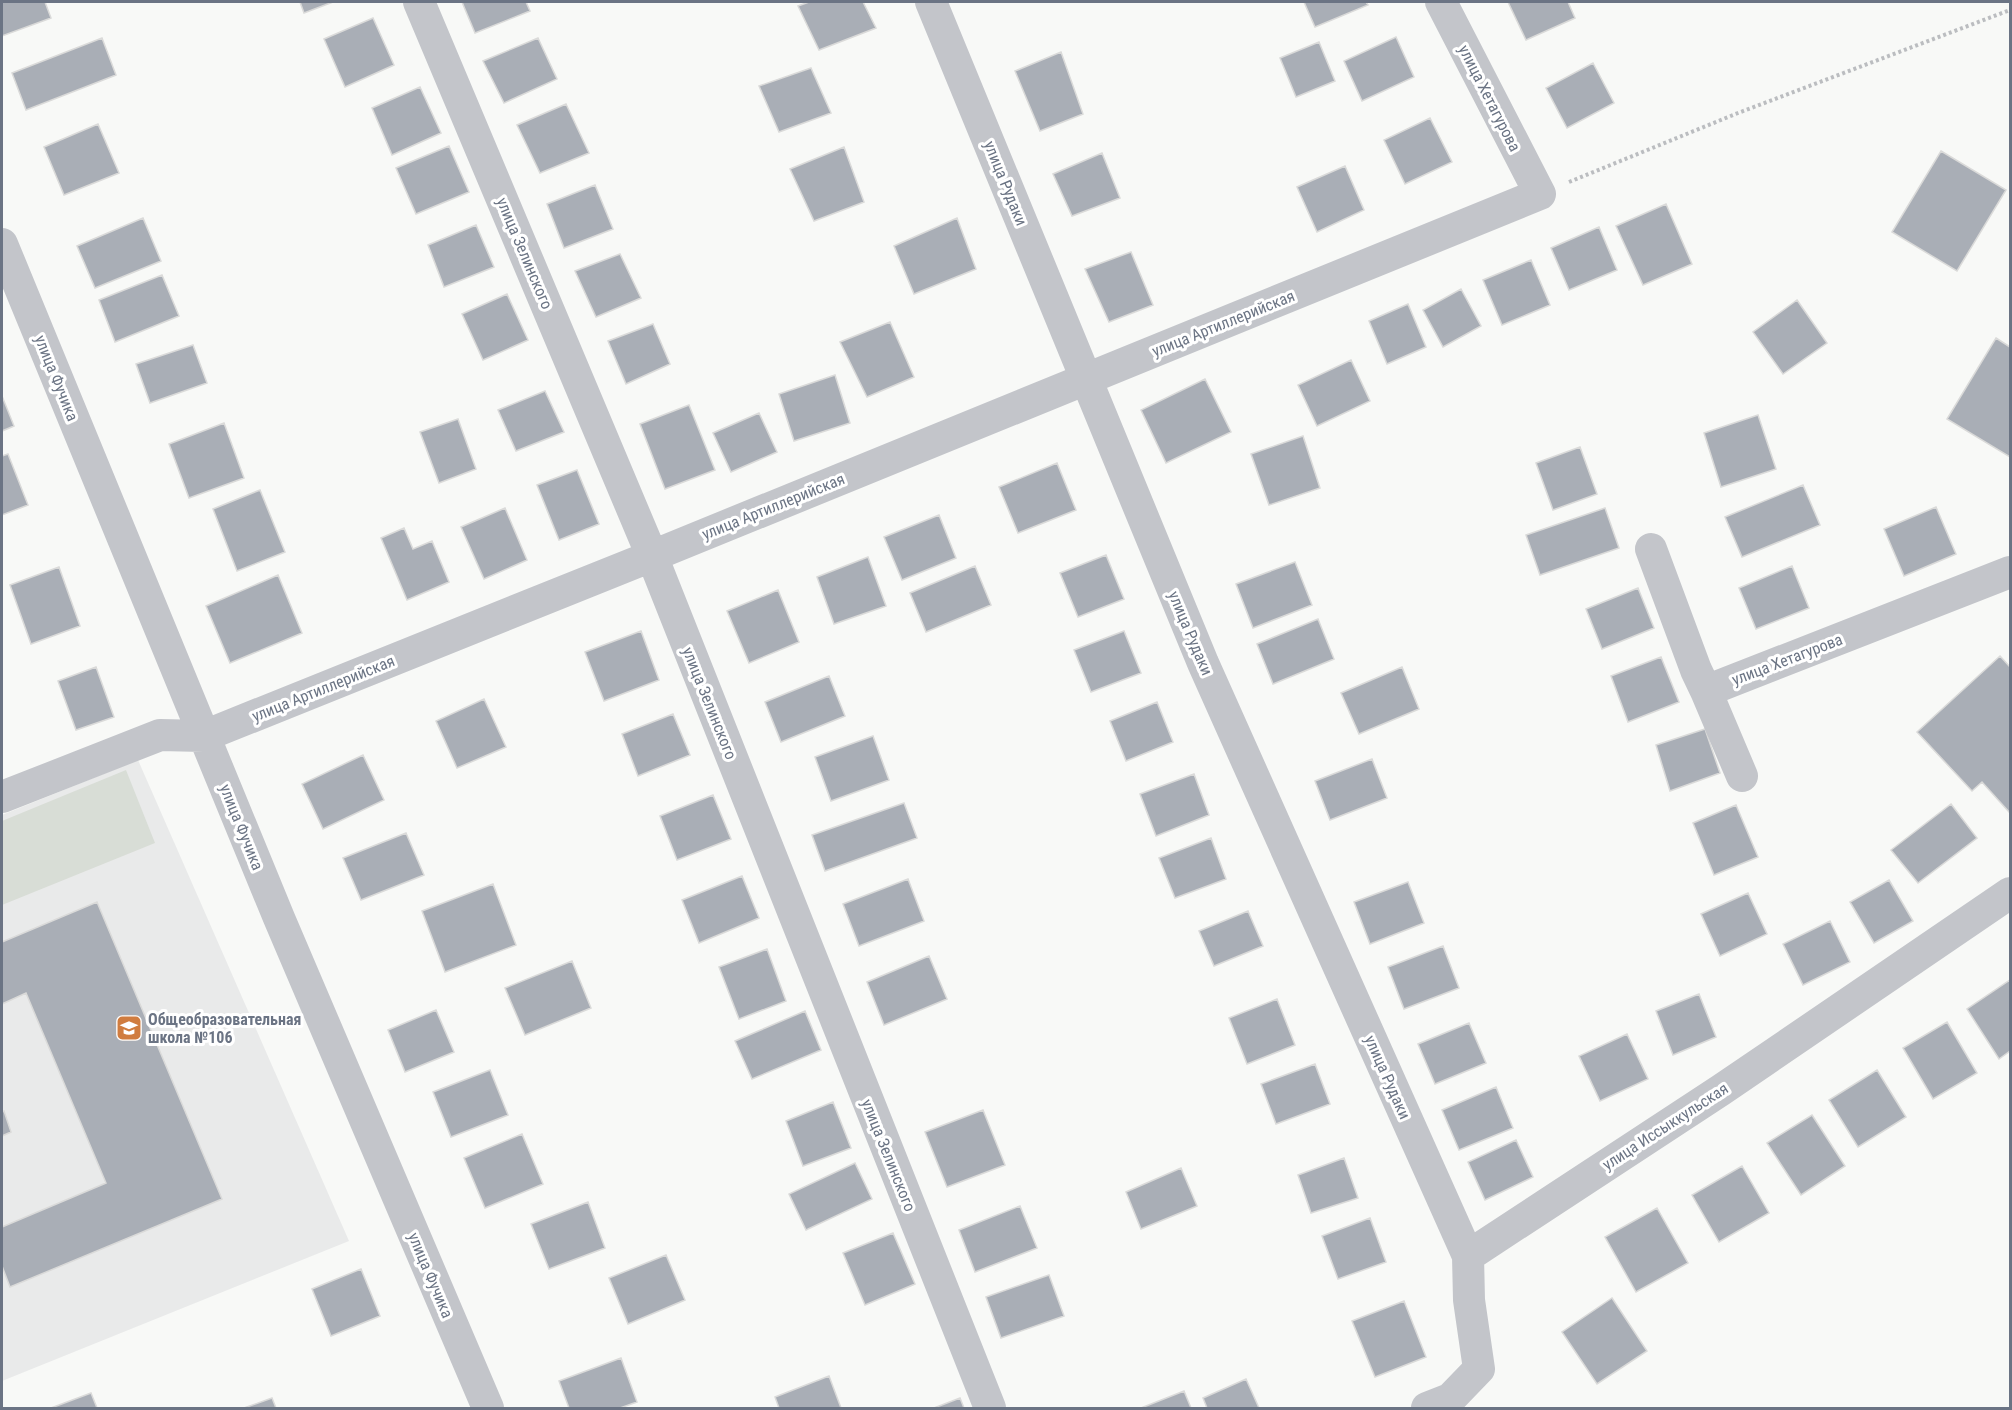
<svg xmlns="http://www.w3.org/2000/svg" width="2012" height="1410" viewBox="0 0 2012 1410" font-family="'Roboto Condensed',sans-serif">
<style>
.built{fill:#e9eaea}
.green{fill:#d8ddd6}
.building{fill:#a9aeb6;stroke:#dadad9;stroke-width:1.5}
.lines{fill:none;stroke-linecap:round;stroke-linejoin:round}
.path{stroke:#bbbdc0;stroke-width:4;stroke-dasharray:3 3;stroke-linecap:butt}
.street{stroke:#c3c5ca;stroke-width:32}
.labels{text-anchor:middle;stroke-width:6;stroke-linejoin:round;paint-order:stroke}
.street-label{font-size:16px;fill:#6b7484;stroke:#fff}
.poi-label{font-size:16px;font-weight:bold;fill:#6b7484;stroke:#fff;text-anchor:start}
</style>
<rect width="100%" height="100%" fill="#f8f9f7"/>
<path class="built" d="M 138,760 L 349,1241 L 2,1381 L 2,815 Z"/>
<path class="green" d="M 126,770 L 155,843 L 2,905 L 2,821 Z"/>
<path class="building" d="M 2,2 L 45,2 L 51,18 L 2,36 Z
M 300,2 L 333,2 L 304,13 Z
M 462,2 L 526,2 L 530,11 L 475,33 Z
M 809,2 L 863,2 L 876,28 L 819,50 L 798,6 Z
M 1304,2 L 1366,2 L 1368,5 L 1315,27 Z
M 1508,2 L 1568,2 L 1575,18 L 1526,40 Z
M 373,18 L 394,65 L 345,87 L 324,39 Z
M 1396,37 L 1414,77 L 1362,101 L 1344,61 Z
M 102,38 L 116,75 L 26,110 L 12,73 Z
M 538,38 L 557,79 L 504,103 L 483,61 Z
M 1319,42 L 1335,81 L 1296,97 L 1280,58 Z
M 1061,52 L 1083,114 L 1040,131 L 1015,71 Z
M 1593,63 L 1614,103 L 1567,128 L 1546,88 Z
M 811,68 L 831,113 L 779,132 L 759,86 Z
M 420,87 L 441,133 L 392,155 L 372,108 Z
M 566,104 L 589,153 L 540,173 L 517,125 Z
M 1430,118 L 1452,162 L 1405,184 L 1384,140 Z
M 98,124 L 119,173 L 64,195 L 44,147 Z
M 449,146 L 469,192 L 416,214 L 396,168 Z
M 844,147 L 864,202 L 814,221 L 790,169 Z
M 1941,151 L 2006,190 L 1957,271 L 1892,232 Z
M 1102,153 L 1120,198 L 1072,216 L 1053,174 Z
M 1345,166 L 1364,210 L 1317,232 L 1297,187 Z
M 595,185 L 613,229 L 564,248 L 547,204 Z
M 1666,204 L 1692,264 L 1643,285 L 1616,226 Z
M 143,218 L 161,261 L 95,288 L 77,246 Z
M 957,218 L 976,269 L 914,294 L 894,246 Z
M 476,225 L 494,267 L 444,287 L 428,245 Z
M 1599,227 L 1617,270 L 1569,290 L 1551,248 Z
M 1131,252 L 1153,305 L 1109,322 L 1085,269 Z
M 620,254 L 641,298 L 596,317 L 575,271 Z
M 1531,260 L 1550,305 L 1502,325 L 1483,280 Z
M 162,275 L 179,316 L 115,342 L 99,300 Z
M 1461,289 L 1481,326 L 1443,347 L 1423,310 Z
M 507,294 L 528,340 L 483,360 L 462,314 Z
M 1797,300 L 1827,343 L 1783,374 L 1753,332 Z
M 1408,304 L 1426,347 L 1387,364 L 1369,321 Z
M 890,322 L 914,377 L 867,397 L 840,342 Z
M 653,324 L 670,364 L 626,384 L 608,341 Z
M 1996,338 L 2010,347 L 2010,457 L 1947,419 Z
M 193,345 L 207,383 L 150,403 L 136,364 Z
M 1351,360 L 1370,401 L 1317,426 L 1298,385 Z
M 835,375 L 850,423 L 794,441 L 779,394 Z
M 1205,379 L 1231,432 L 1166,463 L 1141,410 Z
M 545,391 L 564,432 L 516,451 L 498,410 Z
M 2,396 L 14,426 L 2,431 Z
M 689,405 L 715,470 L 665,489 L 640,424 Z
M 759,413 L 777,452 L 731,472 L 713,433 Z
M 1758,415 L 1776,469 L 1721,487 L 1704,433 Z
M 458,419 L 476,469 L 439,483 L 420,432 Z
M 224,423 L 244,478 L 189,498 L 169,444 Z
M 1303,436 L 1320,488 L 1269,505 L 1251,454 Z
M 1580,447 L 1597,494 L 1553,510 L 1536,463 Z
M 8,454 L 28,505 L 2,515 L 2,456 Z
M 1057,463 L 1076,510 L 1018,533 L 999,487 Z
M 577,470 L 599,524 L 559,540 L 537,485 Z
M 1803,485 L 1820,525 L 1742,557 L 1725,517 Z
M 260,490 L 285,552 L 237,571 L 213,509 Z
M 1936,507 L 1956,554 L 1904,576 L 1884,529 Z
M 505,508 L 527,560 L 484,579 L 461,527 Z
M 1605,508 L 1619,548 L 1540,575 L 1526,535 Z
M 939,515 L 956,558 L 902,580 L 884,537 Z
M 404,528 L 413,549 L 432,541 L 449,582 L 407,600 L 381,538 Z
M 1106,555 L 1124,599 L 1078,617 L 1060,573 Z
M 868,557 L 886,606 L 834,624 L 817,577 Z
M 1295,562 L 1312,605 L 1253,628 L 1236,584 Z
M 975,566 L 991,605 L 926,632 L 910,593 Z
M 1792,566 L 1809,608 L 1756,629 L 1739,588 Z
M 59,567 L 80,626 L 31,644 L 10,585 Z
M 278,575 L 302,633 L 230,663 L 206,606 Z
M 1638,588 L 1654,628 L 1602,649 L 1586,609 Z
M 778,590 L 799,642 L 749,663 L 727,611 Z
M 1318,619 L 1334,659 L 1273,684 L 1257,644 Z
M 641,631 L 659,680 L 604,701 L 585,652 Z
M 1124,631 L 1141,673 L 1091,692 L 1074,650 Z
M 2000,656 L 2010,667 L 2010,813 L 1982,782 L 1972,791 L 1917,732 Z
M 1661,657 L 1679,702 L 1628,722 L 1611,676 Z
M 96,667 L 114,717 L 76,730 L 58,681 Z
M 1402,667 L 1419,709 L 1359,734 L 1341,693 Z
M 829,676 L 845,716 L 781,742 L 765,702 Z
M 484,699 L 506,747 L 457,768 L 436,721 Z
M 1157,702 L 1173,742 L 1126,761 L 1110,721 Z
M 673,714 L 690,755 L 638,776 L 622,734 Z
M 1705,729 L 1720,773 L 1670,791 L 1656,745 Z
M 873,736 L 889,780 L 831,801 L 815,757 Z
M 363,755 L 384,800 L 323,829 L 302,784 Z
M 1372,759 L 1387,798 L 1330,820 L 1315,781 Z
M 1194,774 L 1209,815 L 1156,836 L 1140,794 Z
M 713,795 L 731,839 L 677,860 L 660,816 Z
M 904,803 L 917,838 L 825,871 L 812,835 Z
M 1951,804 L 1977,838 L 1918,883 L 1891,850 Z
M 1736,805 L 1758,857 L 1714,875 L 1693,823 Z
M 406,833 L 424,875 L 361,900 L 343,858 Z
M 1211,838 L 1226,879 L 1175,898 L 1159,858 Z
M 742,876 L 759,918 L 699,943 L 682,900 Z
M 908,879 L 924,921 L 859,946 L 843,904 Z
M 1889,880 L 1913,921 L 1874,943 L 1850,902 Z
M 1408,882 L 1424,923 L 1370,944 L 1354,902 Z
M 493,884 L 516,945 L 445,972 L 422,911 Z
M 1748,893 L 1767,934 L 1720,956 L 1701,914 Z
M 97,902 L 222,1199 L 10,1287 L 2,1266 L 2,1227 L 106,1183 L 26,993 L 2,1004 L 2,942 Z
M 1248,911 L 1263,946 L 1214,966 L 1199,931 Z
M 1830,921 L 1850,962 L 1803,985 L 1783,944 Z
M 1443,946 L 1459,988 L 1404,1009 L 1388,967 Z
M 767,949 L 786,1001 L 739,1019 L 719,967 Z
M 929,956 L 947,999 L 884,1025 L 867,982 Z
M 572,961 L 591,1008 L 525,1035 L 505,988 Z
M 2010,980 L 2010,1051 L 1999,1059 L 1967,1009 Z
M 1699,994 L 1716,1037 L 1673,1055 L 1656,1011 Z
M 1277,999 L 1295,1045 L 1247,1064 L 1229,1018 Z
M 436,1010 L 454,1052 L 405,1072 L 388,1030 Z
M 805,1011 L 821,1050 L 752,1079 L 735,1041 Z
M 1947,1022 L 1977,1073 L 1933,1099 L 1903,1048 Z
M 1469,1023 L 1486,1063 L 1435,1084 L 1418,1044 Z
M 1627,1034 L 1648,1079 L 1600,1101 L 1579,1056 Z
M 1315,1064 L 1330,1104 L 1276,1124 L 1261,1084 Z
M 490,1070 L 508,1115 L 451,1137 L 433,1092 Z
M 1877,1070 L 1906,1117 L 1858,1147 L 1829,1100 Z
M 1496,1087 L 1513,1128 L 1459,1150 L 1442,1110 Z
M 833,1102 L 851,1148 L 803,1166 L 786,1121 Z
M 983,1110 L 1005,1165 L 947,1187 L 925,1132 Z
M 4,1111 L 11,1132 L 2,1136 L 2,1112 Z
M 1812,1115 L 1845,1166 L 1801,1195 L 1767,1143 Z
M 522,1134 L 543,1184 L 485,1208 L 464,1158 Z
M 1516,1140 L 1533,1177 L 1485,1200 L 1468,1162 Z
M 1344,1158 L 1358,1198 L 1311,1213 L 1298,1175 Z
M 855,1163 L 872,1199 L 806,1230 L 789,1194 Z
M 1742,1166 L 1769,1213 L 1719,1242 L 1692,1195 Z
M 1181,1168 L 1197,1206 L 1141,1229 L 1126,1192 Z
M 588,1202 L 605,1248 L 549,1269 L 531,1224 Z
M 1020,1206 L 1037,1248 L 975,1272 L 959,1230 Z
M 1657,1208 L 1688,1263 L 1636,1292 L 1605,1237 Z
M 1370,1218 L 1386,1262 L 1338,1279 L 1322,1236 Z
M 893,1233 L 915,1284 L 865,1305 L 843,1253 Z
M 666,1255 L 685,1300 L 628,1324 L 609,1278 Z
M 361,1269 L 380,1316 L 331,1336 L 312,1289 Z
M 1049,1275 L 1064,1316 L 1001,1338 L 986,1297 Z
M 1612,1298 L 1647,1351 L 1597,1384 L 1562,1332 Z
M 1404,1301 L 1426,1357 L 1375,1377 L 1352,1321 Z
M 621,1358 L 637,1402 L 620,1408 L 569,1408 L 559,1381 Z
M 829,1376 L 841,1408 L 779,1408 L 775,1397 Z
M 1246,1379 L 1259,1408 L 1207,1408 L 1203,1398 Z
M 1184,1391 L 1191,1408 L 1141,1408 Z
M 91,1393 L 97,1408 L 51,1408 Z
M 272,1398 L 276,1408 L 244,1408 Z
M 960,1398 L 964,1408 L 934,1408 Z"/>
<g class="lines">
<path class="path" d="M 1569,182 L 1738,113 L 2010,10"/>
<path class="street" d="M 419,2 L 652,556 L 990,1408
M 931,2 L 1203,663 L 1468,1256
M 2,244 L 279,918 L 488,1408
M 1651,549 L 1696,670 L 1706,691 L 2010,572
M 1706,691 L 1742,776
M 2,797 L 160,735 L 204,736 L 652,556 L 1540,194 L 1441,2
M 1427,1408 L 1450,1399 L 1479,1369 L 1469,1300 L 1468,1256 L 1721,1090 L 2010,893"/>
</g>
<defs>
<g id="school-square" transform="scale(1.35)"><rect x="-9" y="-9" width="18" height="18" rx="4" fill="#d07c3f" stroke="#fff"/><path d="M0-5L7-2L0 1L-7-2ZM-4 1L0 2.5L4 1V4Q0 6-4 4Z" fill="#fff"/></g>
</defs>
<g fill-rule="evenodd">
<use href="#school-square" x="129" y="1028"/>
</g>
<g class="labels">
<g class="street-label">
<text transform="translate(1490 98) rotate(63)" y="6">улица Хетагурова</text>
<text transform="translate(1006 183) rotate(68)" y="6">улица Рудаки</text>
<text transform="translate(525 253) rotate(67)" y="6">улица Зелинского</text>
<text transform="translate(1223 323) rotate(-22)" y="6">улица Артиллерийская</text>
<text transform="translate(57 378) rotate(68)" y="6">улица Фучика</text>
<text transform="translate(773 506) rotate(-22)" y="6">улица Артиллерийская</text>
<text transform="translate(1191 633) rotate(67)" y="6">улица Рудаки</text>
<text transform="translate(1787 659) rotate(-21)" y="6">улица Хетагурова</text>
<text transform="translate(323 688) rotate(-22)" y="6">улица Артиллерийская</text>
<text transform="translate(710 703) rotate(68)" y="6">улица Зелинского</text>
<text transform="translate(242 827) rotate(68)" y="6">улица Фучика</text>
<text transform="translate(1388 1077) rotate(66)" y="6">улица Рудаки</text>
<text transform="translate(1665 1126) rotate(-33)" y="6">улица Иссыккульская</text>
<text transform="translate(889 1155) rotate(68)" y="6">улица Зелинского</text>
<text transform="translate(431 1275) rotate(67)" y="6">улица Фучика</text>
</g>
<g class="poi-label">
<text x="148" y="1025">Общеобразовательная<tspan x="148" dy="18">школа №106</tspan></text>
</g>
</g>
<rect width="2012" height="1410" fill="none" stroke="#6b7484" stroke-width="6"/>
</svg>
